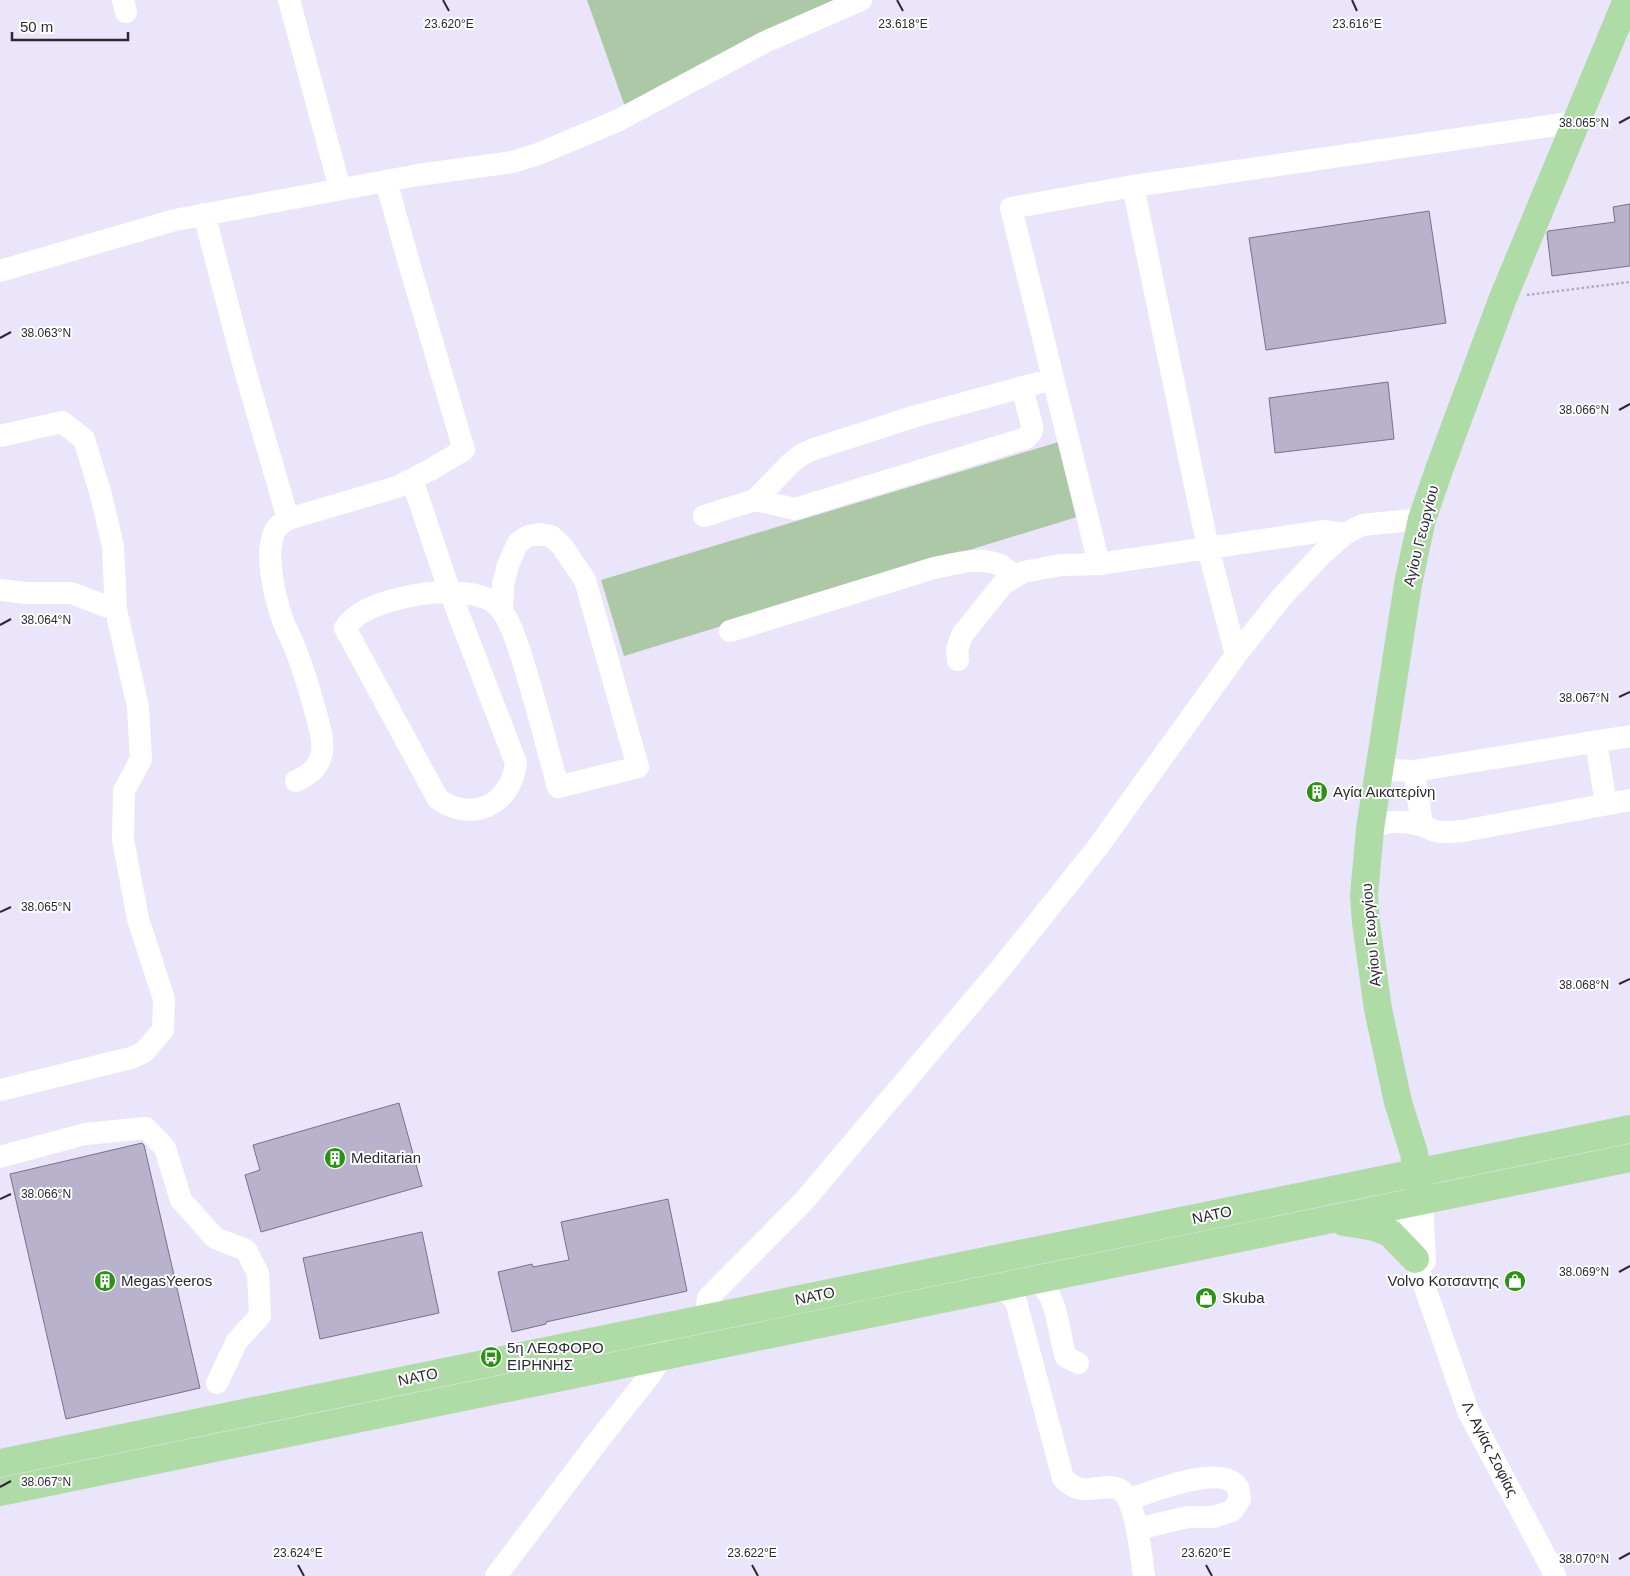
<svg xmlns="http://www.w3.org/2000/svg" width="1630" height="1576" viewBox="0 0 1630 1576" font-family="Helvetica,sans-serif">
<style>
.green{fill:#acc8a6}
.building{fill:#b9b2cc;stroke:#787189}
.lines{fill:none;stroke-linecap:round;stroke-linejoin:round}
.path{stroke:#b0abbe;stroke-width:2.5;stroke-dasharray:2.5 2.5;stroke-linecap:butt}
.minor{stroke:#fff;stroke-width:22}
.major{stroke:#afdba7;stroke-width:28}
.ticks{fill:none;stroke:#2c2933;stroke-width:2}
.labels{text-anchor:middle;stroke-width:4;stroke-linejoin:round;paint-order:stroke}
.street-label{font-size:15px;fill:#2c2933;stroke:#fff}
.poi-label{font-size:15px;fill:#2c2933;stroke:#fff;text-anchor:start}
.ticks-label{font-size:12px;text-anchor:middle;fill:#2c2933;stroke:#fff;stroke-width:4;stroke-linejoin:round;paint-order:stroke}
</style>
<rect width="100%" height="100%" fill="#ebe5fb"/>
<path class="green" d="M 587,0 L 839,0 L 625,107 Z
M 1062,441 L 1080,516 L 624,656 L 601,580 Z"/>
<path class="building" d="M 1630,204 L 1630,266 L 1552,276 L 1547,233 L 1548,231 L 1615,222 L 1613,207 Z
M 1429,211 L 1446,323 L 1266,350 L 1249,238 Z
M 1388,382 L 1394,439 L 1275,453 L 1269,398 Z
M 399,1103 L 422,1186 L 261,1232 L 245,1175 L 260,1170 L 253,1145 Z
M 142,1143 L 144,1145 L 200,1388 L 66,1419 L 10,1174 Z
M 668,1199 L 687,1291 L 546,1322 L 546,1324 L 512,1332 L 498,1272 L 532,1264 L 533,1267 L 569,1260 L 561,1222 Z
M 422,1232 L 439,1313 L 320,1339 L 303,1258 Z"/>
<g class="lines">
<path class="path" d="M 1527,295 L 1630,282"/>
<path class="minor" d="M 123,0 L 126,12
M 289,0 L 340,189
M 1133,186 L 1208,548 L 1236,655
M 204,214 L 244,367 L 288,519
M 0,271 L 175,220 L 418,175 L 513,162 L 538,154 L 617,121 L 765,42 L 861,0
M 0,436 L 62,422 L 84,439 L 101,495 L 113,546 L 116,610 L 138,707 L 141,759 L 124,791 L 123,840 L 138,919 L 164,999 L 163,1030 L 144,1052 L 131,1058 L 0,1090
M 412,480 L 450,592 L 516,763 C 511,805 472,823 438,799 L 345,628 C 359,607 391,600 415,595 C 436,591 471,590 490,600 C 494,602 499,607 501,610 C 510,620 517,643 521,655 C 535,699 546,743 558,787 L 638,767 L 585,580 L 562,546 L 551,536 L 540,534 L 528,536 L 518,543 L 508,565 L 503,585 L 502,611
M 755,500 L 795,509 L 1026,438 L 1032,431 L 1032,426 L 1022,387
M 704,516 L 755,500 L 790,464 L 801,455 L 814,449 L 916,416 L 1053,379
M 1099,564 L 1011,208 L 1133,186 L 1576,122
M 0,590 L 26,593 L 71,593 L 116,610
M 730,631 L 934,568 C 955,564 982,555 1002,566 C 1006,569 1010,573 1014,576
M 958,660 L 957,649 L 962,635 L 1003,584 L 1023,572 L 1061,565 L 1099,564 L 1324,531 L 1345,534
M 1596,742 L 1606,804
M 1379,766 L 1392,770 L 1414,771 L 1630,736
M 1414,771 L 1422,825
M 296,781 C 309,775 319,768 322,752 C 324,740 319,725 316,714 C 311,695 305,675 298,656 C 294,644 288,633 283,621 C 275,598 263,551 276,529 C 279,525 284,522 288,519 L 397,487 L 430,470 L 464,450 L 411,270 L 386,181
M 1370,829 C 1386,820 1402,820 1420,825 C 1425,826 1430,829 1435,831 C 1444,833 1454,832 1463,831 L 1630,800
M 0,1157 L 85,1134 L 146,1128 L 165,1148 L 181,1200 L 215,1238 L 246,1250 L 258,1273 L 260,1316 L 237,1341 L 217,1383
M 1422,1201 L 1425,1261
M 1401,1205 L 1415,1259 L 1468,1411 L 1551,1567 L 1555,1576
M 1030,1281 C 1034,1282 1039,1283 1041,1285 C 1058,1298 1059,1338 1066,1357 L 1078,1363
M 1003,1286 L 1016,1302 L 1063,1478 C 1084,1501 1101,1480 1121,1490 C 1135,1497 1142,1560 1144,1576
M 705,1319 L 708,1298 L 803,1202 L 1001,968 L 1097,848 L 1236,655 L 1280,599 L 1322,554 L 1345,534 L 1362,525 L 1422,519
M 1130,1499 C 1151,1492 1223,1462 1238,1488 C 1239,1490 1239,1496 1240,1499 L 1232,1511 L 1213,1517 L 1188,1517 L 1137,1529
M 496,1576 L 598,1441 L 651,1374 L 662,1356 L 659,1345"/>
<path class="major" d="M 1420,1192 L 1414,1153 L 1398,1102 L 1378,1009 L 1366,923 L 1364,895 L 1370,829 L 1408,584 L 1422,519 L 1440,467 L 1503,298 L 1627,0
M 1344,1222 L 1374,1227 L 1390,1233 L 1415,1259
M 0,1463 L 1630,1129
M 0,1492 L 1630,1158"/>
</g>
<path class="ticks" d="M 443,0 L 449,11M 897,0 L 903,11M 1352,0 L 1357,11M 1619,123 L 1630,117M 0,338 L 11,332M 1619,410 L 1630,404M 0,625 L 11,619M 1619,697 L 1630,692M 0,912 L 11,907M 1619,984 L 1630,979M 0,1199 L 11,1194M 1619,1272 L 1630,1266M 0,1487 L 11,1481M 1619,1559 L 1630,1553M 298,1565 L 304,1576M 752,1565 L 758,1576M 1206,1565 L 1212,1576"/>
<defs>
<g id="building-disc" transform="scale(1.125)"><circle r="9.5" fill="#2c9215" stroke="#fff"/><path d="M-4-6H4V6H1V3H-1V6H-4ZM-2.5-4.3h1.7v1.8h-1.7ZM.8-4.3h1.7v1.8H.8ZM-2.5-1h1.7V.8h-1.7ZM.8-1h1.7V.8H.8Z" fill="#fff"/></g>
<g id="shop-disc" transform="scale(1.125)"><circle r="9.5" fill="#2c9215" stroke="#fff"/><path d="M-5-2.5h2.3a2.7 3.5 0 0 1 5.4 0H5L5.5 6h-11ZM-1.5-2.5h3a1.5 2.3 0 0 0-3 0Z" fill="#fff"/></g>
<g id="bus-disc" transform="scale(1.125)"><circle r="9.5" fill="#2c9215" stroke="#fff"/><path d="M-5-6H5V4H4V6H2V4H-2V6H-4V4H-5ZM-3.5-4V0h7V-4ZM-3.5 1.2v1.5H-2V1.2ZM2 1.2v1.5H3.5V1.2Z" fill="#fff"/></g>
</defs>
<g fill-rule="evenodd">
<use href="#building-disc" x="1317" y="792"/>
<use href="#building-disc" x="335" y="1158"/>
<use href="#building-disc" x="105" y="1281"/>
<use href="#shop-disc" x="1515" y="1281"/>
<use href="#shop-disc" x="1206" y="1298"/>
<use href="#bus-disc" x="491" y="1357"/>
</g>
<g class="labels">
<g class="street-label">
<text transform="translate(1421 536) rotate(-76)" y="5">Αγίου Γεωργίου</text>
<text transform="translate(1371 935) rotate(-95)" y="5">Αγίου Γεωργίου</text>
<text transform="translate(1212 1215) rotate(-12)" y="5">ΝΑΤΟ</text>
<text transform="translate(815 1296) rotate(-12)" y="5">ΝΑΤΟ</text>
<text transform="translate(418 1377) rotate(-12)" y="5">ΝΑΤΟ</text>
<text transform="translate(1490 1449) rotate(63)" y="5">Λ. Αγίας Σοφίας</text>
</g>
<g class="poi-label">
<text x="1333" y="797">Αγία Αικατερίνη</text>
<text x="351" y="1163">Meditarian</text>
<text x="121" y="1286">MegasYeeros</text>
<text x="1499" y="1286" text-anchor="end">Volvo Κοτσαντης</text>
<text x="1222" y="1303">Skuba</text>
<text x="507" y="1353">5η ΛΕΩΦΟΡΟ<tspan x="507" dy="17">ΕΙΡΗΝΗΣ</tspan></text>
</g>
</g>
<g class="ticks-label">
<text x="449" y="28">23.620°E</text>
<text x="903" y="28">23.618°E</text>
<text x="1357" y="28">23.616°E</text>
<text x="1584" y="127">38.065°N</text>
<text x="46" y="337">38.063°N</text>
<text x="1584" y="414">38.066°N</text>
<text x="46" y="624">38.064°N</text>
<text x="1584" y="702">38.067°N</text>
<text x="46" y="911">38.065°N</text>
<text x="1584" y="989">38.068°N</text>
<text x="46" y="1198">38.066°N</text>
<text x="1584" y="1276">38.069°N</text>
<text x="46" y="1486">38.067°N</text>
<text x="298" y="1557">23.624°E</text>
<text x="752" y="1557">23.622°E</text>
<text x="1206" y="1557">23.620°E</text>
<text x="1584" y="1563">38.070°N</text>
</g>
<path d="M12 32v8h116v-8" fill="none" stroke="#2c2933" stroke-width="2.5"/>
<text x="20" y="32" font-size="15" fill="#2c2933" stroke="#ffffff" stroke-width="4" paint-order="stroke">50 m</text>
</svg>
